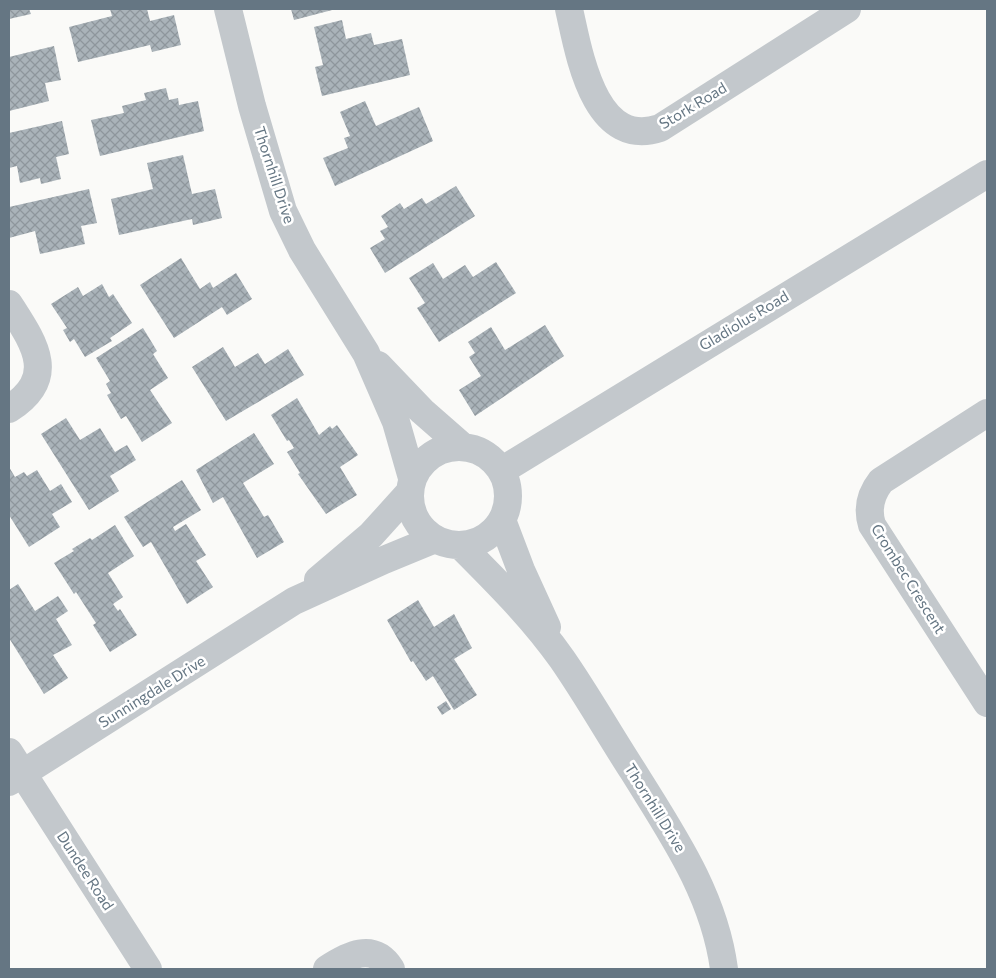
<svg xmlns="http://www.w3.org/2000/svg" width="996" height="978" viewBox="0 0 996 978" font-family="Commissioner,sans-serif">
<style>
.building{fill:url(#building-cross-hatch)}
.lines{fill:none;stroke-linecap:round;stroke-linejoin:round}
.street{stroke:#c3c8cc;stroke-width:28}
.labels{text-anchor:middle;stroke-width:5;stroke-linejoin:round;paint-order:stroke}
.street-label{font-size:15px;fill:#657683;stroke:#fff}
</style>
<defs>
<pattern id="building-cross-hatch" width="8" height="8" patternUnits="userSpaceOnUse" patternTransform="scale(1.25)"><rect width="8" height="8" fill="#aab3b9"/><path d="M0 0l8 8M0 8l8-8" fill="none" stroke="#8e969c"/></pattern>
</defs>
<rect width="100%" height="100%" fill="#fafaf8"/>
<path class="building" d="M 9,9 L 29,9 L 31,14 L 9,19 Z
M 110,9 L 147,9 L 150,21 L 174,15 L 181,45 L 152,52 L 150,45 L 78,62 L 69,27 L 112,16 Z
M 291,9 L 336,9 L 294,20 Z
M 342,20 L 346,39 L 371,33 L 374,45 L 402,39 L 410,75 L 322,96 L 315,67 L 323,65 L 314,27 Z
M 54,46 L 61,80 L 45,83 L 49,101 L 9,111 L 9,57 Z
M 166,88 L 169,100 L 178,98 L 179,105 L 198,101 L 204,131 L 100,156 L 91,120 L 124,113 L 122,106 L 146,100 L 144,93 Z
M 365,101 L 376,126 L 419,107 L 433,141 L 335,186 L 323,158 L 348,148 L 344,138 L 350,136 L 340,112 Z
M 62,121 L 69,154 L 56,157 L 61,179 L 41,184 L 40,178 L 20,183 L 17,166 L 9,168 L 9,133 Z
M 183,155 L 192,194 L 215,189 L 222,218 L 193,225 L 192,219 L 119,235 L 111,199 L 153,189 L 147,163 Z
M 456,186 L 475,216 L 385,273 L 370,248 L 385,239 L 380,231 L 388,227 L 381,216 L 400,203 L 404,209 L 422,198 L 426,204 Z
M 89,189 L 97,223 L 81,226 L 85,244 L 40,254 L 35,231 L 9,238 L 9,207 Z
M 181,258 L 200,289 L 210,282 L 213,288 L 236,273 L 252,299 L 227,315 L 222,307 L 174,338 L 140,285 Z
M 496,262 L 516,293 L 439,342 L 417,308 L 425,303 L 409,278 L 433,263 L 443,279 L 465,265 L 473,277 Z
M 102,284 L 109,297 L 113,294 L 132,323 L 110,338 L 112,341 L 85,357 L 74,339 L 70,342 L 63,330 L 67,328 L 51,304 L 78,287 L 83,296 Z
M 545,325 L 564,356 L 475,416 L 459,390 L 481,376 L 469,357 L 475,353 L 468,342 L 491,327 L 505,350 Z
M 143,328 L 157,351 L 153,354 L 168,378 L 150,390 L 172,423 L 142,442 L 126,416 L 121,419 L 107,395 L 111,393 L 106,384 L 110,381 L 96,358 Z
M 223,347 L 235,367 L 258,353 L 265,364 L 288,349 L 304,375 L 226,421 L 192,367 Z
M 297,398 L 319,435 L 330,426 L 332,429 L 337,425 L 358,455 L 340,467 L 357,495 L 326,514 L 298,474 L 300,473 L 287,452 L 294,448 L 289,440 L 287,441 L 271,415 Z
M 66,418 L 80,440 L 100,428 L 115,452 L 127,445 L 136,460 L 110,476 L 119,491 L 89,510 L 41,434 Z
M 254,433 L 274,464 L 243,483 L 264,517 L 268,515 L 284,542 L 257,558 L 223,497 L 213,503 L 196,470 Z
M 9,467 L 15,477 L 24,472 L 27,476 L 37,470 L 50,491 L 61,484 L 72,502 L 52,514 L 60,527 L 29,547 L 9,515 Z
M 182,480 L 201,510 L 173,527 L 175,531 L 186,524 L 206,555 L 196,561 L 213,587 L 187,604 L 151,542 L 143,547 L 124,517 Z
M 115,525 L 134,556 L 108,573 L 123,597 L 113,604 L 118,611 L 120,609 L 137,635 L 110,652 L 93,625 L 96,623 L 76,592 L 74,594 L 54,563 L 74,551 L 72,549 L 90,538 L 92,540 Z
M 18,584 L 35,611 L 58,596 L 68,611 L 56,619 L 72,645 L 53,655 L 68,678 L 44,694 L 9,638 L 9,590 Z
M 418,600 L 434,627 L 454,614 L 472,648 L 454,659 L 477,695 L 454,710 L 433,676 L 426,681 L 413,661 L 411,662 L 387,620 Z
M 446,701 L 451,709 L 442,715 L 437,707 Z"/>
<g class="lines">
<path class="street" d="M 228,9 L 252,106 L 283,211 L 302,250 L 366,353 L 396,422 L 412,478
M 569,9 C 579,53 594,150 660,128 L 847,9
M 9,304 C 34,343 59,377 9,409
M 378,365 L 422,411 L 462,446
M 987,413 L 881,481 C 870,495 867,509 872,525 L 987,703
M410 496a49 49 0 1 1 98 0a49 49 0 1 1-98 0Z
M 501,471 L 987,174
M 502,520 L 521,570 L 547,627
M 461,546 C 496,581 533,618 562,659 C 587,695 609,734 633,771 C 672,834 714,894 724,969
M 318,580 L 371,535 L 409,493
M 9,752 L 148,969
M 9,782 L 294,601 L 384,560 L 435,539
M 327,969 C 347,956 373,941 391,969"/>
</g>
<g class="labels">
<g class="street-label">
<text transform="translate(693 106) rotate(-31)" y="5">Stork Road</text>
<text transform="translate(274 175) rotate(72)" y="5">Thornhill Drive</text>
<text transform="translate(744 321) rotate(-31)" y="5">Gladiolus Road</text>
<text transform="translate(908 579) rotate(58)" y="5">Crombec Crescent</text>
<text transform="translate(152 692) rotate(-32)" y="5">Sunningdale Drive</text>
<text transform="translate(655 808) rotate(58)" y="5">Thornhill Drive</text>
<text transform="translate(85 871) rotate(57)" y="5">Dundee Road</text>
</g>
</g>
<rect width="996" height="978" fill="none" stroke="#657683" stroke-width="20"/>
</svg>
